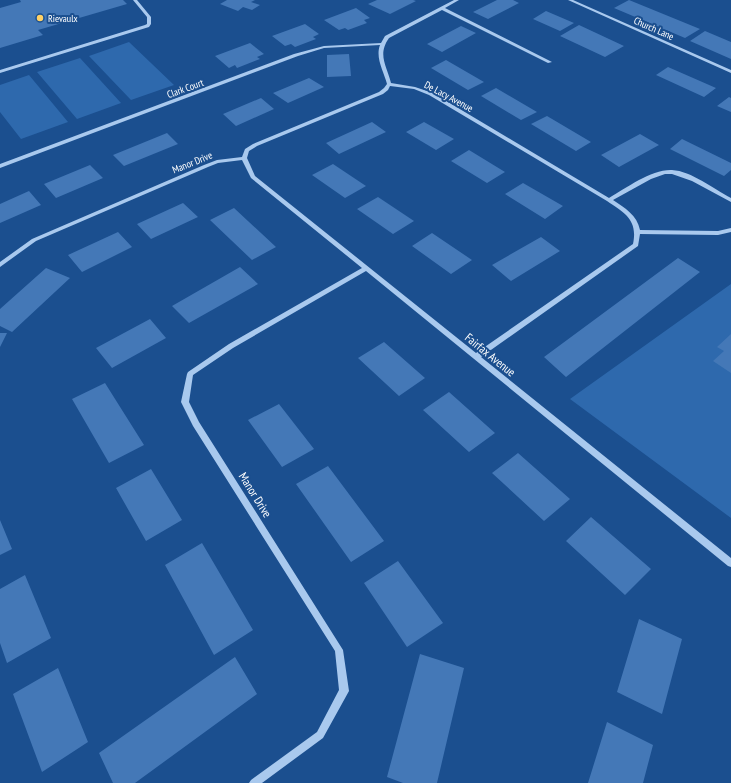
<svg xmlns="http://www.w3.org/2000/svg" width="731" height="783" viewBox="0 0 731 783" font-family="'PT Sans Narrow',sans-serif">
<style>
.green{fill:#2e69ad}
.building{fill:#4478b7}
.lines{fill:none;stroke-linecap:round;stroke-linejoin:round}
.minor{fill:#a9c9ee;fill-rule:evenodd}
.poi-dot{fill:#ffd166;stroke:#1b4f8f;stroke-width:1.5}
.labels{text-anchor:middle;stroke-width:4;stroke-linejoin:round;paint-order:stroke}
.far-poi-label{font-size:10px;fill:#fff;stroke:#1b4f8f;text-anchor:start}
.far-street-label{font-size:10px;fill:#fff;stroke:#1b4f8f}
.street-label{font-size:12px;fill:#fff;stroke:#1b4f8f}
</style>
<rect width="100%" height="100%" fill="#1b4f8f"/>
<path class="green" d="M 129,42 L 174,85 L 131,100 L 89,56 Z
M 80,58 L 121,103 L 77,119 L 37,72 Z
M 29,75 L 68,122 L 21,139 L 0,112 L 0,85 Z
M 731,284 L 731,518 L 570,399 Z"/>
<path class="building" d="M 20,0 L 123,0 L 127,4 L 38,30 L 43,35 L 0,48 L 0,8 L 21,2 Z
M 227,0 L 255,0 L 251,2 L 260,5 L 252,10 L 243,7 L 238,11 L 220,4 Z
M 377,0 L 413,0 L 416,1 L 390,14 L 368,4 Z
M 497,0 L 513,0 L 519,3 L 488,19 L 473,12 Z
M 629,0 L 700,29 L 685,38 L 614,8 Z
M 356,8 L 370,18 L 364,20 L 367,23 L 348,30 L 345,28 L 339,30 L 324,20 Z
M 546,11 L 574,23 L 560,31 L 533,19 Z
M 305,24 L 319,34 L 313,37 L 316,39 L 295,47 L 291,44 L 285,46 L 272,36 Z
M 579,25 L 624,46 L 605,57 L 560,36 Z
M 461,26 L 476,33 L 442,52 L 427,44 Z
M 705,31 L 731,42 L 731,59 L 690,41 Z
M 250,43 L 264,54 L 257,57 L 260,59 L 237,68 L 235,65 L 229,68 L 215,56 Z
M 349,54 L 351,76 L 327,77 L 327,55 Z
M 446,60 L 484,82 L 468,90 L 431,68 Z
M 668,67 L 716,88 L 704,97 L 656,75 Z
M 309,78 L 324,87 L 288,103 L 273,93 Z
M 496,88 L 537,112 L 521,120 L 481,96 Z
M 729,97 L 731,98 L 731,112 L 717,106 Z
M 261,98 L 274,109 L 236,126 L 223,114 Z
M 547,116 L 591,142 L 576,151 L 531,124 Z
M 372,122 L 386,132 L 339,154 L 326,143 Z
M 424,122 L 454,139 L 436,150 L 406,132 Z
M 167,133 L 178,144 L 124,166 L 113,155 Z
M 640,134 L 659,145 L 619,167 L 601,155 Z
M 682,139 L 731,163 L 731,170 L 724,176 L 670,149 Z
M 469,150 L 505,172 L 487,183 L 451,161 Z
M 333,164 L 366,186 L 345,198 L 312,175 Z
M 90,165 L 103,178 L 56,198 L 44,184 Z
M 523,183 L 563,206 L 545,219 L 505,194 Z
M 29,191 L 41,205 L 0,223 L 0,204 Z
M 378,197 L 414,221 L 393,234 L 357,209 Z
M 183,203 L 198,217 L 151,239 L 137,224 Z
M 234,208 L 276,247 L 252,260 L 210,220 Z
M 118,232 L 132,247 L 82,272 L 68,255 Z
M 432,233 L 472,260 L 451,274 L 412,246 Z
M 541,237 L 560,251 L 511,281 L 492,265 Z
M 678,258 L 700,272 L 566,377 L 544,357 Z
M 240,267 L 258,284 L 189,323 L 172,306 Z
M 46,268 L 70,278 L 12,332 L 0,326 L 0,309 Z
M 150,319 L 166,338 L 112,368 L 96,348 Z
M 0,333 L 7,333 L 0,347 Z
M 731,334 L 731,373 L 713,361 L 724,351 L 717,347 Z
M 384,342 L 425,378 L 399,396 L 358,358 Z
M 105,383 L 144,445 L 109,463 L 72,399 Z
M 449,392 L 495,433 L 469,452 L 423,410 Z
M 279,404 L 314,449 L 282,467 L 248,420 Z
M 518,453 L 570,499 L 544,521 L 492,473 Z
M 328,466 L 384,541 L 351,562 L 296,484 Z
M 151,469 L 182,520 L 146,541 L 116,488 Z
M 591,517 L 651,569 L 625,595 L 566,541 Z
M 0,520 L 12,549 L 0,555 Z
M 202,543 L 253,630 L 214,655 L 165,565 Z
M 398,561 L 443,623 L 407,647 L 364,583 Z
M 25,575 L 51,638 L 7,663 L 0,643 L 0,589 Z
M 639,619 L 682,639 L 662,714 L 617,692 Z
M 420,654 L 464,668 L 437,783 L 403,783 L 387,777 Z
M 235,657 L 257,694 L 135,783 L 113,783 L 99,753 Z
M 58,668 L 88,742 L 42,772 L 13,694 Z
M 607,722 L 653,745 L 643,783 L 588,783 Z"/>
<g class="lines">
<path class="minor" d="M 133,0 L 137,0 L 151,17 L 151,24 L 149,27 L 0,73 L 0,70 L 145,25 L 147,24 L 147,17 Z
M 454,0 L 459,0 L 445,8 L 552,62 L 548,63 L 442,10 L 389,38 C 377,55 387,66 391,83 L 415,87 L 433,93 L 609,198 C 626,188 652,169 672,170 C 691,171 714,189 731,198 L 731,202 L 692,181 L 672,174 L 665,174 L 651,179 L 613,200 C 625,208 637,215 640,230 L 718,231 L 731,228 L 731,232 L 718,235 L 640,234 L 638,246 L 481,357 L 731,558 L 731,567 L 728,566 L 366,271 L 233,348 L 193,375 L 189,402 L 199,422 L 343,650 L 349,691 L 323,738 L 262,783 L 249,783 L 251,780 L 317,732 L 339,690 L 335,651 L 193,426 L 181,402 L 187,374 L 188,372 L 229,344 L 362,268 L 251,178 L 242,160 L 218,163 L 208,167 L 36,241 L 0,267 L 0,262 L 32,239 L 204,165 L 217,160 L 242,157 L 245,149 L 253,144 L 379,92 L 384,88 L 387,84 C 384,72 375,58 380,45 L 324,48 L 298,56 L 0,168 L 0,164 L 294,54 L 324,46 L 381,43 L 385,36 ZM 390,86 L 414,89 L 429,95 L 607,201 C 625,213 638,220 633,244 L 476,353 L 255,176 L 247,158 L 249,151 L 257,146 L 383,94 L 388,90 Z
M 568,0 L 573,0 L 731,70 L 731,73 Z"/>
</g>
<circle class="poi-dot" cx="40" cy="18" r="4"/>
<g class="labels">
<g class="far-poi-label">
<text x="48" y="22">Rievaulx</text>
</g>
<g class="far-street-label">
<text transform="translate(654 28) rotate(24)" y="4">Church Lane</text>
<text transform="translate(185 88) rotate(-20)" y="4">Clark Court</text>
<text transform="translate(449 96) rotate(28)" y="4">De Lacy Avenue</text>
<text transform="translate(192 162) rotate(-22)" y="4">Manor Drive</text>
</g>
<g class="street-label">
<text transform="translate(490 355) rotate(39)" y="4">Fairfax Avenue</text>
<text transform="translate(255 495) rotate(58)" y="4">Manor Drive</text>
</g>
</g>
</svg>
